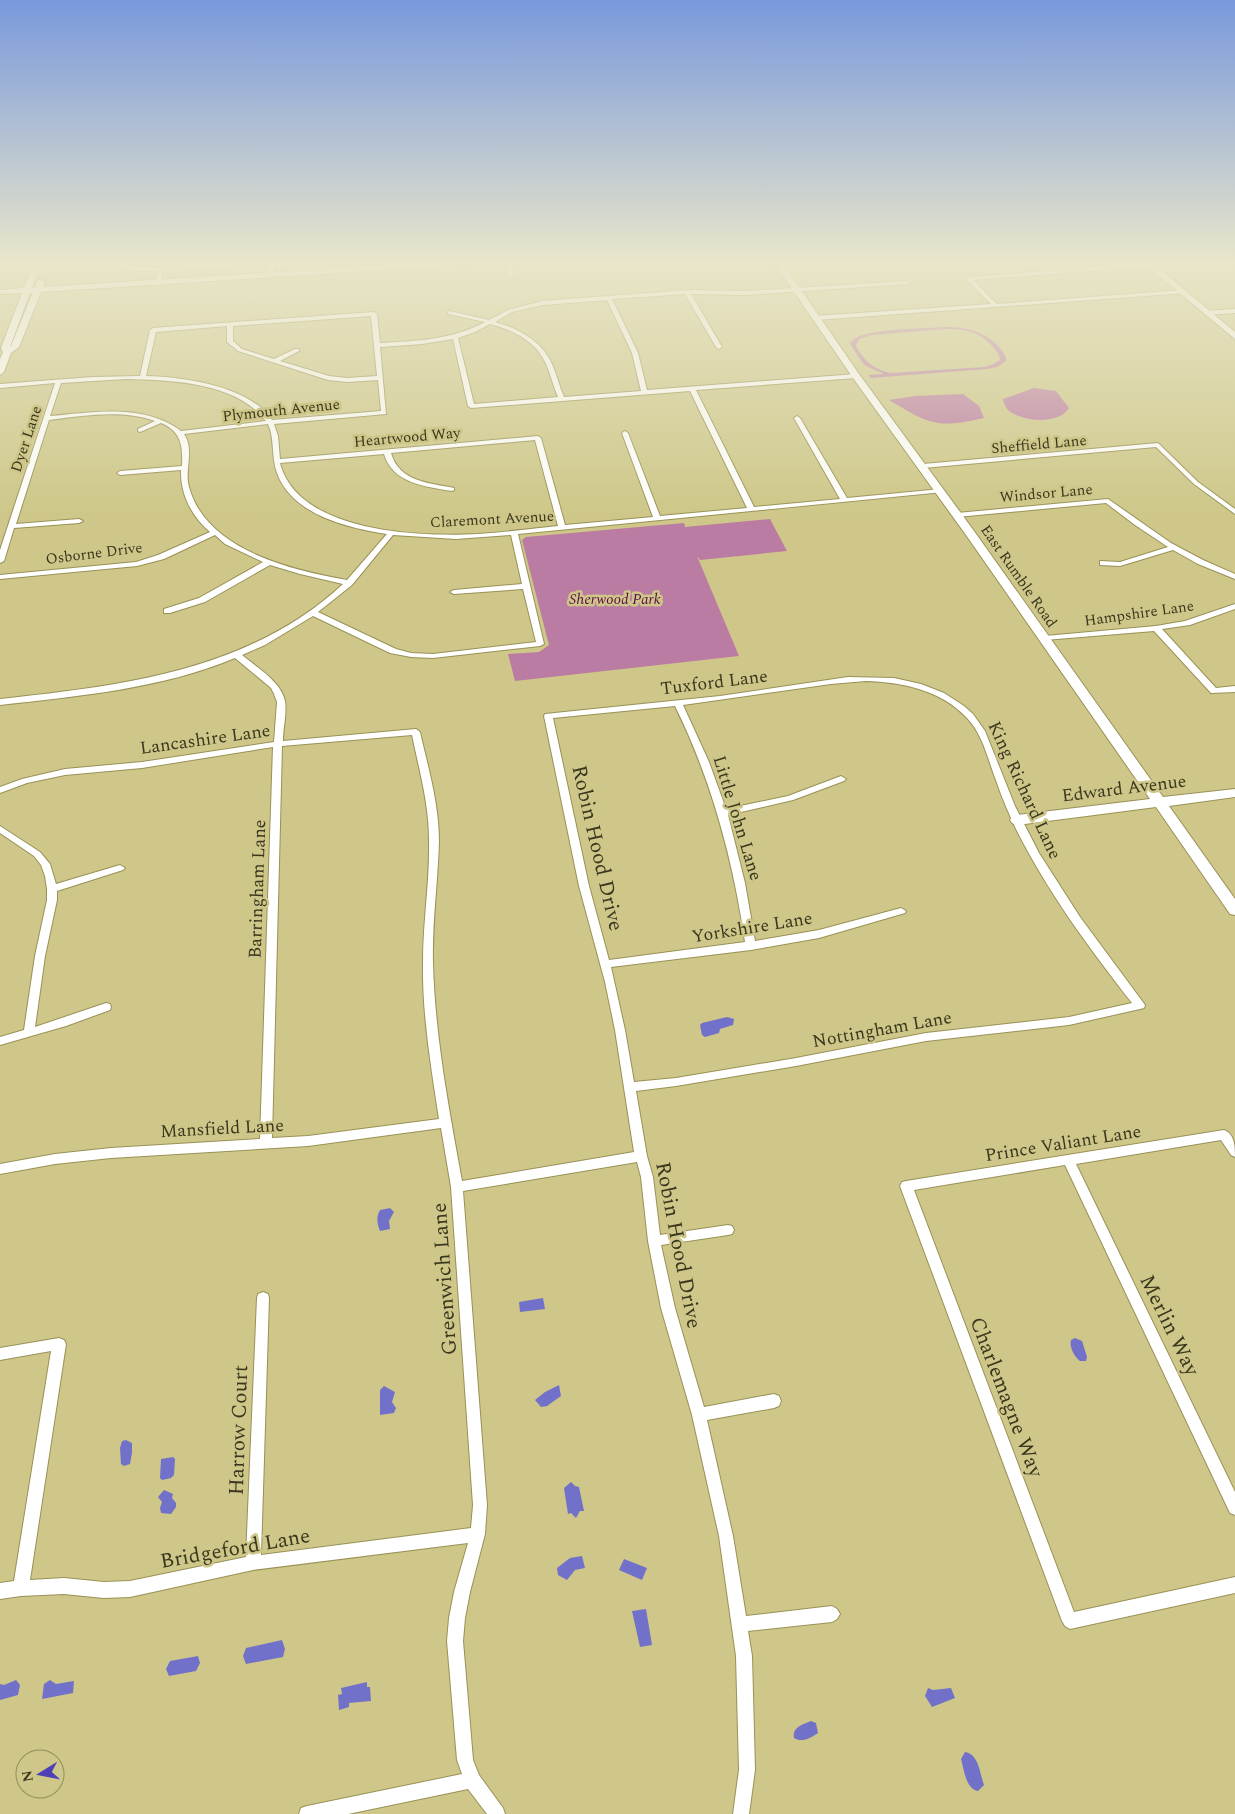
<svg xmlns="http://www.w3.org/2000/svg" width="1235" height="1814" viewBox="0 0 1235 1814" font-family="Spectral,serif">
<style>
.green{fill:#bb7ca3;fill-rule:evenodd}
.water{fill:#7271c9}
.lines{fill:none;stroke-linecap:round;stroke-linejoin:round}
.street-casing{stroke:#999156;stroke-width:2}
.secondary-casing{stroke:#999156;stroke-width:2}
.street{fill:#fff;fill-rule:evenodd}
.secondary{fill:#fff;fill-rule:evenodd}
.labels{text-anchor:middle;stroke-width:5;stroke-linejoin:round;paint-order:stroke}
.far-street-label{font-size:15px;fill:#3a371e;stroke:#cec789}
.far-park-label{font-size:15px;font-style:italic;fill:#5e0c48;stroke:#cec789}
.street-label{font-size:18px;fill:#3a371e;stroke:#cec789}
.near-street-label{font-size:21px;fill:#3a371e;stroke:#cec789}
</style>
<rect width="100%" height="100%" fill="#cec789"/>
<path class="green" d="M 945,327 C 967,327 984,331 999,347 C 1003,352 1006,355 1006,361 L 997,367 L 987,369 L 870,378 L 869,375 L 884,374 L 864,365 L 850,344 C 856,327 927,329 945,327 ZM 947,329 C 966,329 980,332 992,346 C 996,351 1000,354 1000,360 L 992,365 L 984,367 L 892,373 C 874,370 865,362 856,346 L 859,339 L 872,335 Z
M 1034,388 L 1056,391 L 1069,408 C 1059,425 1022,422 1008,410 C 1005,407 1004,403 1003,399 Z
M 963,394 L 979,406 L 984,418 C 937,429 929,424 889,400 L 915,396 Z
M 770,519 L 787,551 L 700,560 L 697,556 L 739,656 L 515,681 L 508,654 L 539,652 L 549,645 L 522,540 L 526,537 L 684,523 L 685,527 Z"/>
<path class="water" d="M 727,1017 L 734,1019 L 733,1025 L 720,1029 L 719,1033 L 705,1037 L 702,1035 L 700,1025 L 702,1023 Z
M 390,1208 L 394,1212 L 389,1221 L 390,1229 L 380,1231 C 377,1223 376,1217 380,1210 Z
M 543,1298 L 545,1309 L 520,1312 L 519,1302 Z
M 1075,1338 L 1082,1341 L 1087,1357 L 1086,1361 L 1080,1361 C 1074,1357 1069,1346 1071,1340 Z
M 559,1385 L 561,1396 L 547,1406 L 541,1407 L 535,1400 L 545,1392 Z
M 384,1386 L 395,1392 L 392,1402 L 396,1408 L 394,1413 L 380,1415 L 380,1390 Z
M 126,1440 L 132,1443 L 132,1453 L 130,1464 L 124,1466 L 121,1464 L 120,1448 L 122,1441 Z
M 173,1457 L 175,1459 L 174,1475 L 171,1478 L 162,1480 L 160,1478 L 161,1459 Z
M 571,1482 L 575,1486 L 579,1487 L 584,1511 L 580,1511 L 576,1518 L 571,1513 L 568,1514 L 564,1488 Z
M 164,1490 L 173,1494 L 172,1498 L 176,1503 L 176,1507 L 171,1514 L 161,1513 L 160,1508 L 162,1502 L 158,1497 Z
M 582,1556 L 585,1568 L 575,1570 L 567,1580 L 558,1575 L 557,1568 L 570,1558 Z
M 624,1559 L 647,1568 L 642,1580 L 619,1570 Z
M 646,1609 L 652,1645 L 640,1647 L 632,1611 Z
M 282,1640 L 285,1649 L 283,1657 L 246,1664 L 243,1656 L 246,1648 Z
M 198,1656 L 200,1663 L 196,1671 L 169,1676 L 166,1669 L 170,1661 Z
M 16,1680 L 20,1685 L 18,1695 L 0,1700 L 0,1684 L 4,1685 Z
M 50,1680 L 56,1684 L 74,1681 L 73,1693 L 42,1699 L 44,1684 Z
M 367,1682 L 367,1687 L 370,1687 L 371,1701 L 349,1703 L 349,1707 L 339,1710 L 338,1695 L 342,1694 L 341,1688 Z
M 928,1688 L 933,1690 L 951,1688 L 955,1698 L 932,1707 L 925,1696 Z
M 811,1721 L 816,1723 L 818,1733 C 811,1738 802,1743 794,1738 C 792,1727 802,1725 811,1721 Z
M 965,1752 C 979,1754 980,1774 984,1785 L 978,1791 C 966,1789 964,1770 961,1759 Z"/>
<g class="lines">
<g class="street-casing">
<path id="street" d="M 125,261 L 131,261 L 130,267 L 160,267 L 231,263 L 231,261 L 237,261 L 237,264 L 234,266 L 162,270 L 161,284 L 158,286 L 155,284 L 157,271 L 125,270 Z
M 268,261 L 274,261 L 274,277 L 269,276 Z
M 504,261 L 510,261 L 514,278 L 509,277 Z
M 1228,261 L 1233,261 L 1235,267 Z
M 1150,263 L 1152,266 L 973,280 L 997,304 L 1184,290 L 1187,292 L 1186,293 L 816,320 L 813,318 L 816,316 L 991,304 L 967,280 L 967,278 L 969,277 Z
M 907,281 L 910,283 L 909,284 L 745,295 L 691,294 L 722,347 L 719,349 L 716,347 L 685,294 L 612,299 L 638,353 L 647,390 L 856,374 L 859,376 L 856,378 L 696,390 L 754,507 L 840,499 L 794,418 L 797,416 L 800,418 L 847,498 L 941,489 L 944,491 L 943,492 L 518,534 L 544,644 L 540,646 L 433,658 L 411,657 L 390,653 L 313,616 L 265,645 L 242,655 C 256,667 281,681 285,701 C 287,713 283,729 283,741 L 416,729 L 420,732 C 428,767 439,804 439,841 C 438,881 432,922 433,963 C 435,1037 449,1109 462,1181 L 634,1152 L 615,1030 L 605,982 L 579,886 L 544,716 L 545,714 L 720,696 L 848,677 L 894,678 L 921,684 L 944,693 L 964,706 L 973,714 L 985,731 L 1015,806 L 1039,853 L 1080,917 L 1145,1005 L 1144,1008 L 1140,1009 L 1069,1025 L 926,1041 L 796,1066 L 676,1086 L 636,1091 L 647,1156 L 653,1177 L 660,1235 L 728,1225 L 732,1226 L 734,1230 L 732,1234 L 728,1235 L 661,1245 L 675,1308 L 704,1407 L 774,1394 L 779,1396 L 781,1401 L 779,1406 L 774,1408 L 707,1420 L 733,1536 L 746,1616 L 832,1606 L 837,1609 L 840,1614 L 837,1619 L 832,1622 L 748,1631 L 752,1656 L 755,1770 L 749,1814 L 733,1814 L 739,1770 L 736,1656 L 719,1536 L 692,1415 L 661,1308 L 648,1241 L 641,1177 L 637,1162 L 463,1191 L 487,1505 L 485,1534 L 470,1592 L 465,1618 L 463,1641 L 473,1760 L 479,1775 L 503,1808 L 505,1814 L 487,1814 L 468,1789 L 348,1814 L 299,1814 L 301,1808 L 307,1806 L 462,1774 L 457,1760 L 447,1641 L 449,1618 L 454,1592 L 468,1543 L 253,1570 L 130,1597 L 104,1598 L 64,1594 L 21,1596 L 0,1599 L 0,1583 L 14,1581 L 51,1351 L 0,1360 L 0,1348 L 59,1338 L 64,1340 L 66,1344 L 30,1580 L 64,1578 L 104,1582 L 130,1581 L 246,1557 L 257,1298 L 258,1294 L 263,1292 L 268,1294 L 269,1298 L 261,1555 L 471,1528 L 473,1505 L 451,1187 L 441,1128 L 308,1146 L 111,1158 L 55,1164 L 0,1174 L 0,1164 L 55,1154 L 111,1148 L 260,1139 L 273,747 L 142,768 L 65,775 L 27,783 L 0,793 L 0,787 L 22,779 L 65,769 L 142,762 L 274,742 L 277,702 L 274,694 L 271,688 L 235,658 C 161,689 79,696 0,705 L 0,699 C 121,686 250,671 343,584 L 300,574 L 270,565 L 205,602 L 170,613 L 164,613 L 164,609 L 199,598 L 263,562 L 225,544 L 215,535 L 164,559 L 137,566 L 0,579 L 0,575 L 136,562 L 158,555 L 210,532 C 192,517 180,494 181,470 L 120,475 L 117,473 L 120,471 L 182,466 C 183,446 181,431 161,423 L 140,432 L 138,431 L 138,429 L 155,421 C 122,409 82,416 49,420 L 16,524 L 79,519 L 83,521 L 79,523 L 14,528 L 4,561 L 0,563 L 0,550 L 55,383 L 0,388 L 0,384 L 93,377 L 140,376 L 150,330 L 153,328 L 374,312 L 377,314 L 380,343 C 416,341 452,340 485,322 L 448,314 L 448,312 L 450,311 L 489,320 L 508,310 L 543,301 L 687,290 L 745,291 ZM 607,300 L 632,353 L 641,391 L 564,397 C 559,386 557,375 552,364 C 541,340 519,329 495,322 L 512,312 L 543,305 ZM 371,316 L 377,376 L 347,378 L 329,376 L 280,361 L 299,351 L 299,349 L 295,349 L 274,359 L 242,349 L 233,341 L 233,326 ZM 490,324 C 513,330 536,341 546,364 C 551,375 553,386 558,397 L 474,404 L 458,338 L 475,332 ZM 227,326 L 227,342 L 238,351 L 328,380 L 347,382 L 378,380 L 381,411 L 272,420 C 249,386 185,377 146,376 L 156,332 ZM 453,339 L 468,406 L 471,408 L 690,391 L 747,508 L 660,516 L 628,433 L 625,431 L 622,433 L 653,517 L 565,525 L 541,438 L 538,436 L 280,459 L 278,436 L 274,424 L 386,414 L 380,347 L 422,344 ZM 126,379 C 171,380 236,382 266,421 L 181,431 C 144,403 94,412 50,416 L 61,383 ZM 268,424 C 275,439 271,457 277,473 C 292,515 348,528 387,534 L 347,580 C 291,570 206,550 189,487 C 184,470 195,450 184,434 ZM 535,440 L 558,526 C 531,529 505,532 478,534 C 420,537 298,533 280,463 L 384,454 C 392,483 426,487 452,491 L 454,490 L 454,488 C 430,483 399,482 391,453 ZM 393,535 L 456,539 L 511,535 L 522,584 L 454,590 L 450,592 L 454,594 L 523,589 L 536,642 L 433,654 L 411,653 L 396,649 L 318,612 L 352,585 ZM 866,681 C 902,682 941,690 967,718 C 984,736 988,761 997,783 C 1002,798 1009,814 1016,829 C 1047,891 1089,948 1132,1003 L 1069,1017 L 926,1033 L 796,1058 L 676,1078 L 634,1082 L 625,1030 L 611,967 L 751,950 L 819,938 L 905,913 L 906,911 L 901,908 L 819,930 L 755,941 L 745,883 L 728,815 L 793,800 L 844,781 L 846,779 L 841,776 L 788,796 L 726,809 L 709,762 L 683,705 L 831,684 ZM 675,706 C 712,781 733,860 745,942 L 609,960 L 589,886 L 553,718 ZM 412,735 C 419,769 429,804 429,840 C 430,880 423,921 423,961 C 422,1014 431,1067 439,1119 L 308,1136 L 272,1138 L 282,746 Z
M 1235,309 L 1235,313 L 1206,315 L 1203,313 L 1206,311 Z
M 1158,443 L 1198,482 L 1235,509 L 1235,514 L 1194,484 L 1156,447 L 923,468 L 920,466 L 923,464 Z
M 1108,499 L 1171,543 L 1203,560 L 1235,574 L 1235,579 L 1198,564 L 1173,550 L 1120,566 L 1100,565 L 1100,561 L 1120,562 L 1168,547 L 1135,525 L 1106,503 L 957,517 L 953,515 L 957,513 Z
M 1235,604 L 1235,609 L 1190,625 L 1162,629 L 1216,688 L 1235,686 L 1235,692 L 1211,693 L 1154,631 L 1045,640 L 1041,638 L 1045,636 L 1156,626 L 1185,621 Z
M 0,826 L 40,852 L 50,864 L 56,884 L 120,865 L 125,868 L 123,870 L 57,891 L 57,900 L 45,956 L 35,1027 L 106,1003 L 110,1004 L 111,1007 L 110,1010 L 66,1026 L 0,1045 L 0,1037 L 24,1030 L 35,956 L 47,900 L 47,889 L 45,876 L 41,865 L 34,856 L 0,833 Z
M 1224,1130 C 1235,1134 1235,1147 1235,1157 L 1231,1155 L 1221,1140 L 1076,1164 L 1235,1492 L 1235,1515 L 1230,1513 L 1065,1165 L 914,1190 L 1074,1612 L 1235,1577 L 1235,1593 L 1070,1629 L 1065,1626 L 1062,1621 L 900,1186 L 902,1182 L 906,1181 Z"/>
</g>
<g class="secondary-casing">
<path id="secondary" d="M 34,261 L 42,261 L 32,288 L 35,287 L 38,280 L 41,280 L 45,282 L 43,287 L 452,261 L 496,261 L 492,263 L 41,292 L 19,347 L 11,353 L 4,372 L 0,375 L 0,359 L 3,352 L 1,348 L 22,293 L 0,294 L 0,290 L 24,288 ZM 33,292 L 11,346 L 10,347 L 30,293 Z
M 773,261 L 781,261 L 859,374 L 974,531 L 1163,797 L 1235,789 L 1235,797 L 1169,806 L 1235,899 L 1235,915 L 1230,914 L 1156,807 L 1017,825 L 1012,823 L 1010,820 L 1012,817 L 1017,815 L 1150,799 L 966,535 L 853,378 Z
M 1141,261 L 1150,261 L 1235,332 L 1235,339 Z"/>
</g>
<use href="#street" class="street"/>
<use href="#secondary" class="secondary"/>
</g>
<linearGradient id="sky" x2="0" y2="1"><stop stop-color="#7999dc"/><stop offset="0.51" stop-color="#e9e6ca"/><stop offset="1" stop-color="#e9e6ca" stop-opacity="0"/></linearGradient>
<rect width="1235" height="515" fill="url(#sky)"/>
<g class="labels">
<g class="far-street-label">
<text transform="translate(281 410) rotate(-6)" y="5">Plymouth Avenue</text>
<text transform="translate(407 437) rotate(-5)" y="5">Heartwood Way</text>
<text transform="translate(26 439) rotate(-72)" y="5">Dyer Lane</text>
<text transform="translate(1039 444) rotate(-5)" y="5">Sheffield Lane</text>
<text transform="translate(1046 493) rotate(-5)" y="5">Windsor Lane</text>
<text transform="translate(492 519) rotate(-3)" y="5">Claremont Avenue</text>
<text transform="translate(94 553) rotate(-7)" y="5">Osborne Drive</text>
<text transform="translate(1019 576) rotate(55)" y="5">East Rumble Road</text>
<text transform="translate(1139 613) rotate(-8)" y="5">Hampshire Lane</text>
</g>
<g class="far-park-label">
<text x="615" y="604">Sherwood Park</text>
</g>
<g class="street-label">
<text transform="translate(714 682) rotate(-7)" y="6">Tuxford Lane</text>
<text transform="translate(205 739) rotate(-8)" y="6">Lancashire Lane</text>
<text transform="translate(1124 788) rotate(-7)" y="6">Edward Avenue</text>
<text transform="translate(1025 790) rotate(65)" y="6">King Richard Lane</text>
<text transform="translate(738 818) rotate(73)" y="6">Little John Lane</text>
<text transform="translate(257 889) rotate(-88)" y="6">Barringham Lane</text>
<text transform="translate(752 927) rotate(-9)" y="6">Yorkshire Lane</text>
<text transform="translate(882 1029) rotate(-10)" y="6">Nottingham Lane</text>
<text transform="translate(222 1128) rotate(-3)" y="6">Mansfield Lane</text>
<text transform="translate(1063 1143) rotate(-9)" y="6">Prince Valiant Lane</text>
</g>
<g class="near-street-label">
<text transform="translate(598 848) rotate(77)" y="7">Robin Hood Drive</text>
<text transform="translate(679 1245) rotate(79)" y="7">Robin Hood Drive</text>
<text transform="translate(444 1279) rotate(-94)" y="7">Greenwich Lane</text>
<text transform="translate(1170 1325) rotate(64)" y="7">Merlin Way</text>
<text transform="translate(1007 1397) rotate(69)" y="7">Charlemagne Way</text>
<text transform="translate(238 1430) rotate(-88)" y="7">Harrow Court</text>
<text transform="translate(235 1548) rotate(-10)" y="7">Bridgeford Lane</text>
</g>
</g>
<g transform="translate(40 1774) rotate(260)"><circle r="24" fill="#cec789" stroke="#938d5e"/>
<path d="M0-4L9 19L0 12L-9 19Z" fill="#4d3fb6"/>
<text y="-8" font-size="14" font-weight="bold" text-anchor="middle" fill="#3a371e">N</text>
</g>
</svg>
